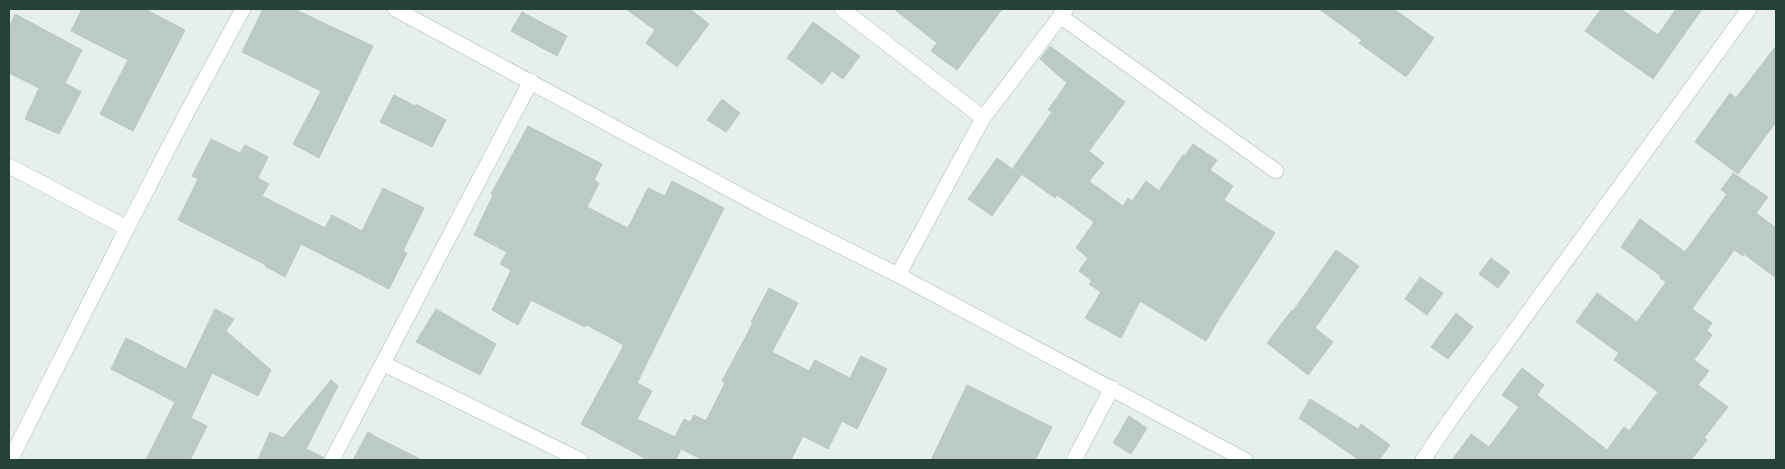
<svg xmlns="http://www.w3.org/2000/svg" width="1785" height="469" viewBox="0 0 1785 469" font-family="'PT Sans',sans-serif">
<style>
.building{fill:#bbcac4;stroke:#b8c9c2}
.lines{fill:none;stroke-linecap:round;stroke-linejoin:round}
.street-casing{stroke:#a8b8b2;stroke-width:16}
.street{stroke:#fff;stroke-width:15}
</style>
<rect width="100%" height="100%" fill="#e6efeb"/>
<path class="building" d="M 82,9 L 145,9 L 185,30 L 133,131 L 100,114 L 128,60 L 71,31 Z
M 263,9 L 294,9 L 373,46 L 319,158 L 293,144 L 321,91 L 242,52 Z
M 626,9 L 690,9 L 709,24 L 677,67 L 646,43 L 655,30 Z
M 894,9 L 1002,9 L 957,70 L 931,51 L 937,43 Z
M 1319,9 L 1394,9 L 1434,38 L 1406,77 L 1359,43 L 1362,40 Z
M 1601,9 L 1621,9 L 1658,35 L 1676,9 L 1702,9 L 1653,79 L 1585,31 Z
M 522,12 L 567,36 L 557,56 L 511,31 Z
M 15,14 L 82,50 L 65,83 L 81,92 L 59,134 L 25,119 L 39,88 L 9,73 L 9,28 Z
M 813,22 L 860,56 L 843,79 L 832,71 L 822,84 L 787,58 Z
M 1050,46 L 1125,102 L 1089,151 L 1104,163 L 1089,181 L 1123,206 L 1128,198 L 1132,201 L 1146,181 L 1159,191 L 1183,155 L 1185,156 L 1193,144 L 1217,160 L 1210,170 L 1233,186 L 1224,200 L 1275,233 L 1222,314 L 1206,341 L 1140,301 L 1121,338 L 1085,318 L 1101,292 L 1089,284 L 1092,281 L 1079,271 L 1088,258 L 1076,248 L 1094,222 L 1057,195 L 1055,198 L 1013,168 L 1052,112 L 1048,110 L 1067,83 L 1040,59 Z
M 1776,46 L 1776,122 L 1738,174 L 1695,142 L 1730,93 L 1736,98 Z
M 394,95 L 415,106 L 416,104 L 446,120 L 432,147 L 380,122 Z
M 722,99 L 740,113 L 726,132 L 707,120 Z
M 528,126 L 602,164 L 594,180 L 599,183 L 587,207 L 628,228 L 648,188 L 665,196 L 672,181 L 724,208 L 637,383 L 652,391 L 637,419 L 675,437 L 684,419 L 690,422 L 694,415 L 706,421 L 725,383 L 722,381 L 753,323 L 751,322 L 769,288 L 798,303 L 772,352 L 809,371 L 815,360 L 850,378 L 861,356 L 887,369 L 857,429 L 842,421 L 828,449 L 803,436 L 791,460 L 703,460 L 681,449 L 676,460 L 648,460 L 581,424 L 624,345 L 587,325 L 585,327 L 531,300 L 518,325 L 492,310 L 511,270 L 500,264 L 507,252 L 474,235 L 493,195 L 491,194 Z
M 211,139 L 240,153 L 245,145 L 268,157 L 258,178 L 269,184 L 262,196 L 325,228 L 332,215 L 362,231 L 383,188 L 424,208 L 403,251 L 407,253 L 389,289 L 301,244 L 285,277 L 265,266 L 266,265 L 178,220 L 198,179 L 192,176 Z
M 997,158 L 1021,175 L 992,216 L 968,199 Z
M 1733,173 L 1768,197 L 1756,213 L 1776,228 L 1776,278 L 1744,254 L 1743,256 L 1734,250 L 1692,309 L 1712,323 L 1707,330 L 1712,335 L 1694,360 L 1709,371 L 1698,385 L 1728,407 L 1704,438 L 1707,440 L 1691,460 L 1452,460 L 1471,434 L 1489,447 L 1519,407 L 1502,395 L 1522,368 L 1544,385 L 1537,395 L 1607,450 L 1624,427 L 1629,431 L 1658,392 L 1614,360 L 1619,353 L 1576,322 L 1597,293 L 1637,322 L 1666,282 L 1660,278 L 1661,276 L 1621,247 L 1640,219 L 1685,252 L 1727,194 L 1721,190 Z
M 1336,250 L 1359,266 L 1315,328 L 1333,342 L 1308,375 L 1267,343 L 1292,310 L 1293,311 Z
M 1491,258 L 1510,272 L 1498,288 L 1479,274 Z
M 1420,277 L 1443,293 L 1427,315 L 1405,299 Z
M 215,309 L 234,319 L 226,331 L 271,370 L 258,396 L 212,373 L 191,418 L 207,426 L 190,460 L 146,460 L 175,402 L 111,369 L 126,338 L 186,369 Z
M 436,309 L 496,344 L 480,375 L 416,342 Z
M 1456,313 L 1473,327 L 1448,359 L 1431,347 Z
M 331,380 L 338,386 L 306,449 L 323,457 L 323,460 L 258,460 L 270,432 L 283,438 Z
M 967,385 L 1052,427 L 1035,460 L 931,460 Z
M 1310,399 L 1358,429 L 1361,424 L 1390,445 L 1379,460 L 1359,460 L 1299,418 Z
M 1129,416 L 1147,428 L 1131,454 L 1113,443 Z
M 368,432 L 378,438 L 422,460 L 353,460 Z"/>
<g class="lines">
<g class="street-casing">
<path id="street" d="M 395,9 L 764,208 L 898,275 L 1245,460
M 842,9 L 983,118
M 1060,16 L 1276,171
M 9,166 L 127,228
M 898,275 L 983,118 L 1066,9
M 384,364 L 580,460
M 10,460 L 127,228 L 185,116 L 243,9
M 332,460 L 531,81
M 1074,460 L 1112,388
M 1423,460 L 1450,420 L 1749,9"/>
</g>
<use href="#street" class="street"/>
</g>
<rect width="1785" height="469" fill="none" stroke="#24423a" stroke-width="20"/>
</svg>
